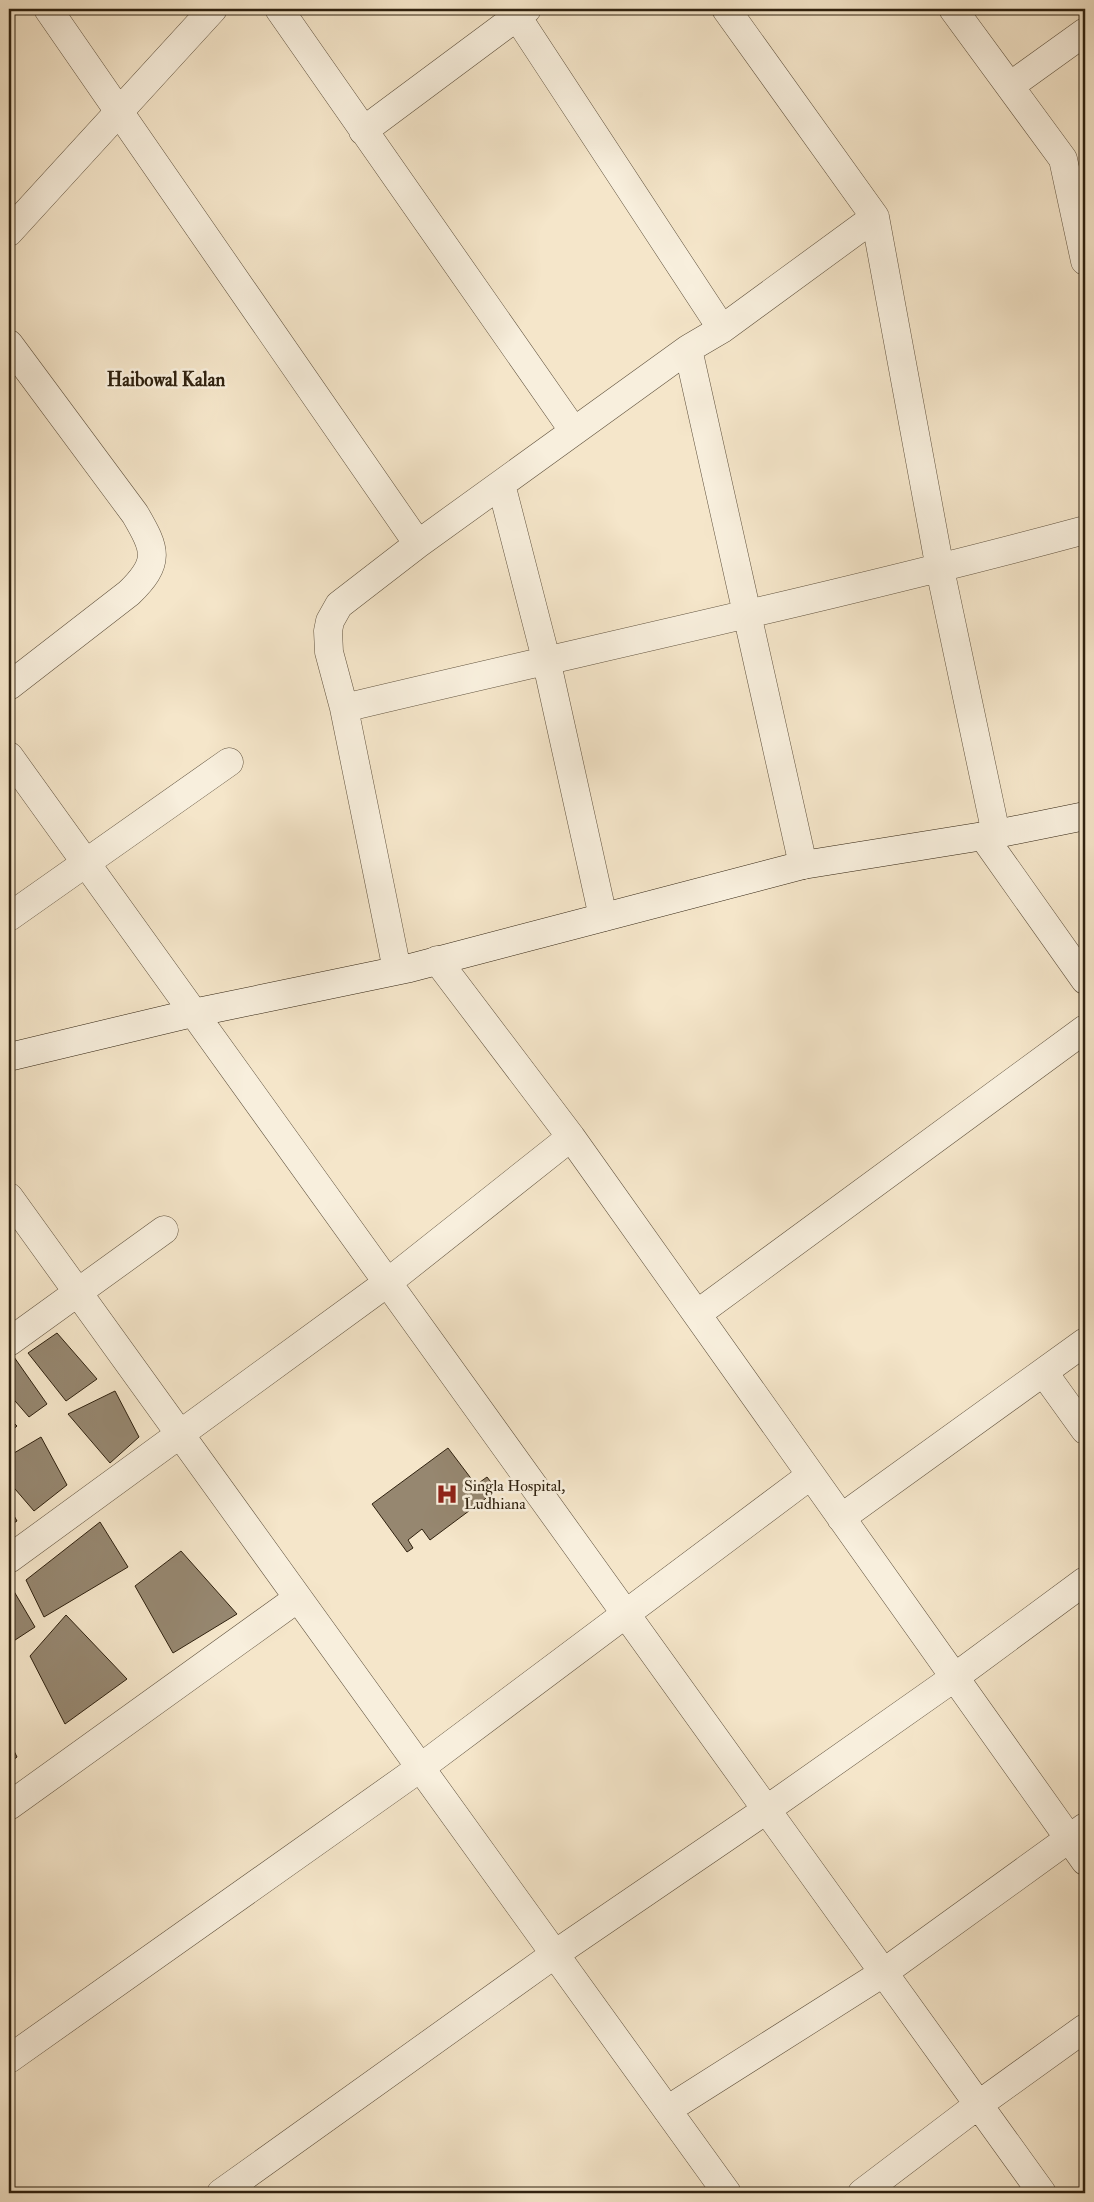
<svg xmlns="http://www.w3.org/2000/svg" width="1094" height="2202" viewBox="0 0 1094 2202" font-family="'IM FELL Double Pica',serif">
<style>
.building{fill:#968770;stroke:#2f210f}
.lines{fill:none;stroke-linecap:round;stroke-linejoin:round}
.street-casing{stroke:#60523e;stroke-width:29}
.secondary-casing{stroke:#2f210f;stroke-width:29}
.street{stroke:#f8efdd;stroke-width:28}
.secondary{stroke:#f8efdd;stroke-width:28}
.labels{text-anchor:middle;stroke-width:5;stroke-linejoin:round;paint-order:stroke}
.poi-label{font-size:16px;fill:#2f210f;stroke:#f8efdd;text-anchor:start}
.quarter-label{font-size:19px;font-weight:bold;fill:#2f210f;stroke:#f8efdd}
</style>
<rect width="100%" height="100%" fill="#f5e6ca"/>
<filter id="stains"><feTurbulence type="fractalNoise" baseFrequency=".004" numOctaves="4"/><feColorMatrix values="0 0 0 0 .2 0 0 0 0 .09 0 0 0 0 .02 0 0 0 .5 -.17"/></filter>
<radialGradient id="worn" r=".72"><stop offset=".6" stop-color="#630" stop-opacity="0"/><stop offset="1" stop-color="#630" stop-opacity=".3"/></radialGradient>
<path class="building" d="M 57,1333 L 97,1379 L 66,1401 L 28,1353 Z
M 14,1357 L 47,1404 L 29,1417 L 9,1394 L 9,1362 Z
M 115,1391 L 139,1437 L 110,1463 L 68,1414 Z
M 9,1418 L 17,1426 L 9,1433 Z
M 41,1437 L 67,1485 L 34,1511 L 9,1482 L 9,1456 Z
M 448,1448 L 476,1485 L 487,1477 L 497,1490 L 430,1540 L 422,1529 L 408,1540 L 413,1548 L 407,1552 L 372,1504 Z
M 9,1507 L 17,1521 L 9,1526 Z
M 100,1522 L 128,1567 L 44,1617 L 26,1580 Z
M 181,1551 L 237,1614 L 173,1653 L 135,1586 Z
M 12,1588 L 35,1627 L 9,1644 L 9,1590 Z
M 66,1615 L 127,1679 L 65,1724 L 30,1656 Z
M 9,1741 L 17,1757 L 9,1763 Z"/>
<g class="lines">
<g class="street-casing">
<path id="street" d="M 48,9 L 418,544
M 279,9 L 573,430
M 512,9 L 722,329
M 726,9 L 875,217
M 953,9 L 1063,159 L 1085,261
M 1010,86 L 1085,32
M 363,131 L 527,9
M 9,232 L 213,9
M 9,344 L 135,514 C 156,550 161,562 129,593 L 9,686
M 501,484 L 546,659 L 603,917
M 344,708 C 591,649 840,596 1085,530
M 9,756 L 1042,2193
M 983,836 L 1085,980
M 803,865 L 688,349 L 722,329 L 875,217 L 940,569 L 996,834
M 9,917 L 229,762
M 397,970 L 344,708 L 329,652 L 328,631 L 330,621 L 339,605 L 418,544 L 688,349
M 571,1137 L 1085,1861
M 9,1197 L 727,2193
M 697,1314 L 1085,1029
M 9,1342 L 164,1230
M 1044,1373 L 1085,1430
M 841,1518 L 1085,1342
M 9,1559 L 387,1283 L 571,1137 L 437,960
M 9,1806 L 298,1598
M 9,2059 L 420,1768 L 811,1475
M 667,2110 L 883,1973 L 1085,1827
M 221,2193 L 555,1954 L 766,1810 L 955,1677 L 1085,1581
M 862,2193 L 978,2105 L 1085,2028"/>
</g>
<g class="secondary-casing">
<path id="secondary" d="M 9,1057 L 193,1013 L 410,968 L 803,865 L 996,834 L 1085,816"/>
</g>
<use href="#street" class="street"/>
<use href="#secondary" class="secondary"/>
</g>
<defs>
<g id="hospital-bare" transform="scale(1.725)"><path d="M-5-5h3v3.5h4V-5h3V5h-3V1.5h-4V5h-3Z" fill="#8f2418" stroke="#f8efdd" stroke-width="2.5" paint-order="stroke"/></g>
</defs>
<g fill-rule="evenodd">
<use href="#hospital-bare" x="447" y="1494"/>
</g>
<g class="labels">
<g class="poi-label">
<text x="464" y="1491">Singla Hospital,<tspan x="464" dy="18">Ludhiana</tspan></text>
</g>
<g class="quarter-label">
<text x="166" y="386">Haibowal Kalan</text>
</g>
</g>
<rect width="1094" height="2202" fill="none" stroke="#f5e6ca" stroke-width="30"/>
<rect x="10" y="10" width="1074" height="2182" fill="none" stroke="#2f210f" stroke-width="2.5"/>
<rect x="15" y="15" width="1064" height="2172" fill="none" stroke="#2f210f"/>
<rect width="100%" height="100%" filter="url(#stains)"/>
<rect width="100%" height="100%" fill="url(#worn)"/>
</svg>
